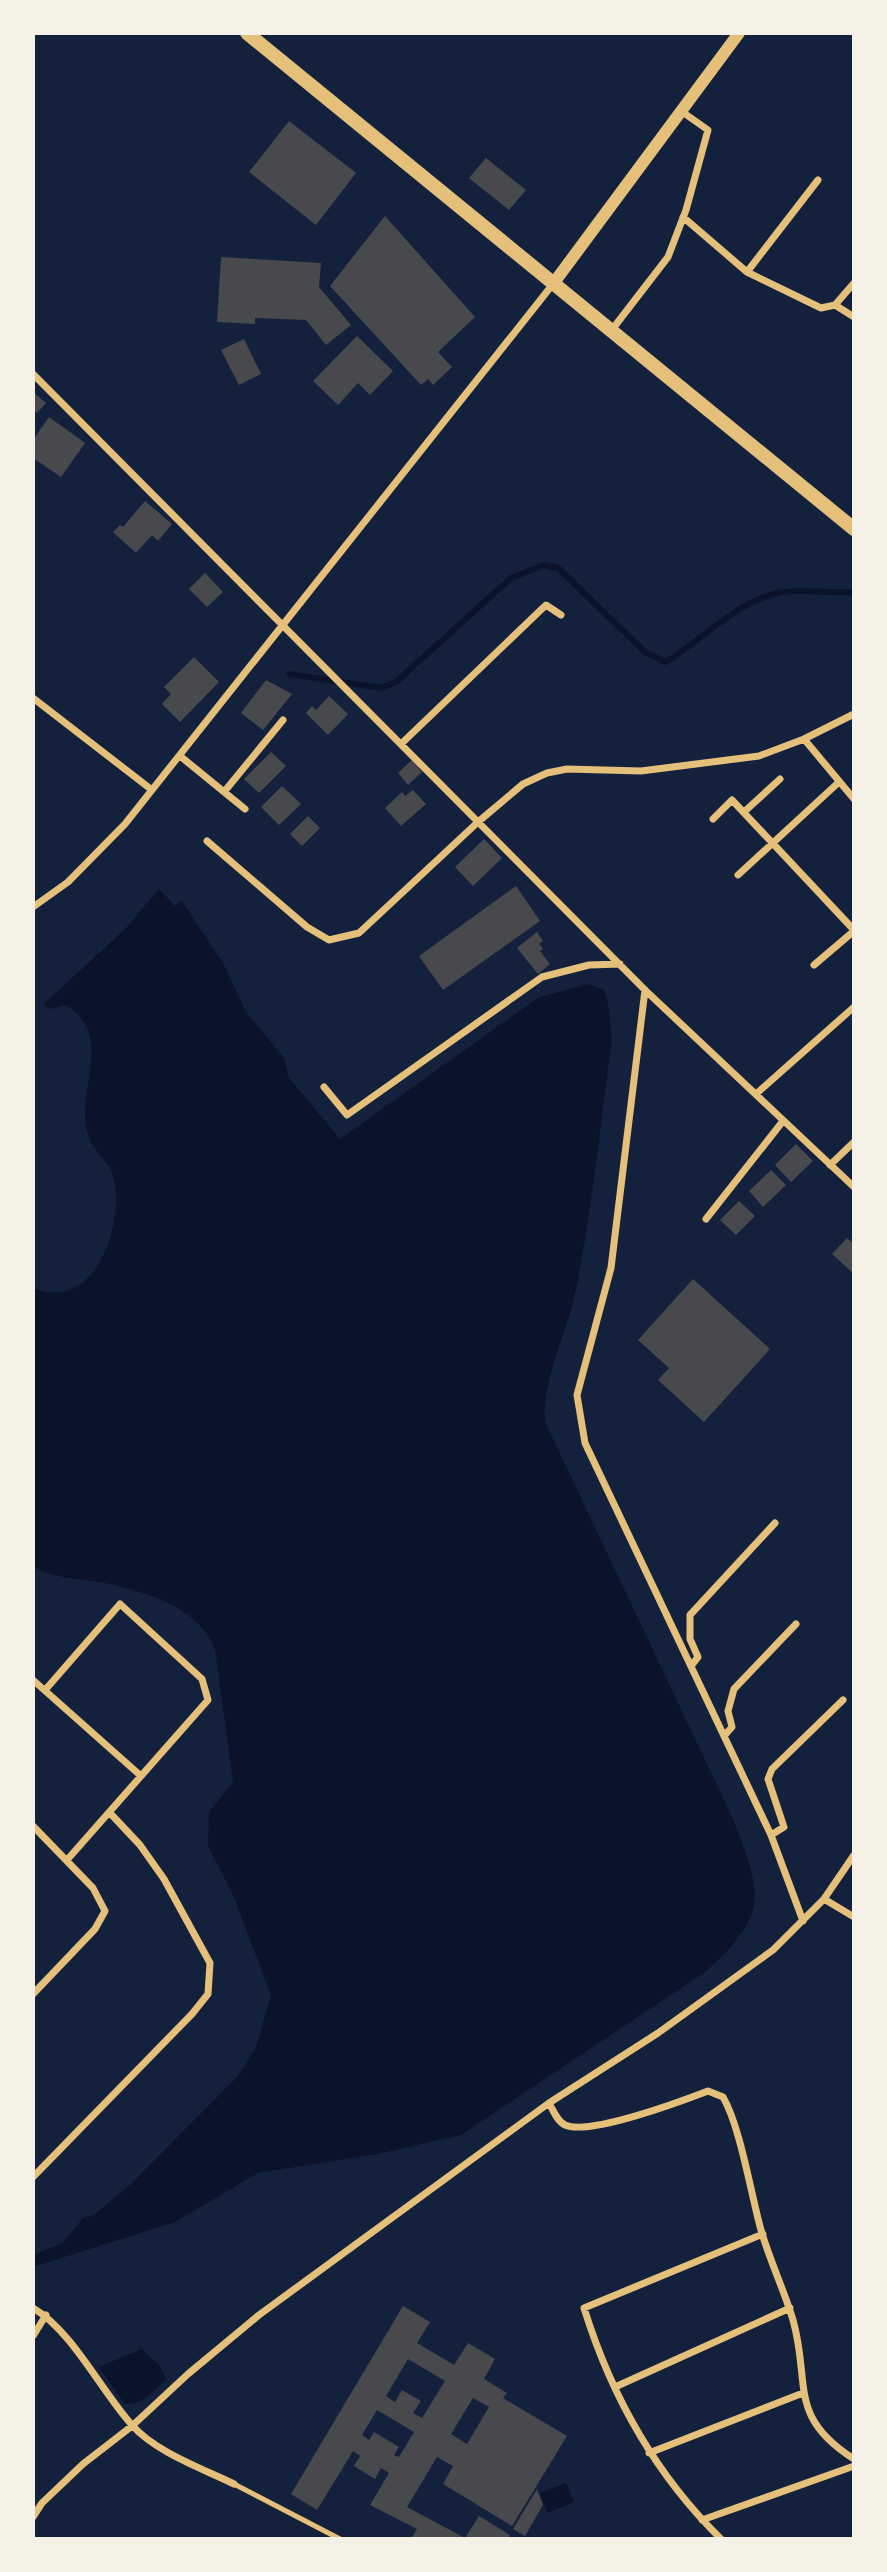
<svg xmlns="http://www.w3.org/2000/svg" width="887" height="2572" viewBox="0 0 887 2572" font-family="Lato,sans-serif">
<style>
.water{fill:#0b132b}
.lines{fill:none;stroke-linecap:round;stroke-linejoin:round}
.stream{stroke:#0b132b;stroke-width:6}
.building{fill:#48494c;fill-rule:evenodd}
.service{stroke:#e5c07b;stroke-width:5}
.minor{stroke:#e5c07b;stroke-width:7}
.tertiary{stroke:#e5c07b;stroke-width:12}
.secondary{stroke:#e5c07b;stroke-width:14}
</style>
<rect width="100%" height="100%" fill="#14213d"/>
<path class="water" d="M 159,889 L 175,906 L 182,901 L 224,965 L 246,1012 L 285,1059 L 289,1078 L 340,1139 L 539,997 L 589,984 L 604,990 L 608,1003 L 612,1039 C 600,1123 593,1210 575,1293 C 566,1337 542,1377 545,1422 L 733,1819 C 762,1894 770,1914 705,1972 L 461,2135 L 378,2154 L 258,2173 L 175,2222 L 33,2267 L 33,2255 L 62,2243 L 83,2218 L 94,2215 L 132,2183 L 238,2076 L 256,2047 L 271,1995 L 233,1895 L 208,1846 L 209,1812 L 233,1782 L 215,1649 C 199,1610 157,1596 118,1586 C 90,1578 60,1582 33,1566 L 33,1288 C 95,1313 124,1226 114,1179 C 110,1162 95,1153 89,1138 C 72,1094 118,1035 65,1005 L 49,1009 L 44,1004 L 126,928 Z
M 142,2349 L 159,2365 L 167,2380 C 155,2389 140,2408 124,2403 L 99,2367 Z
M 566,2483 L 574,2502 L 547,2513 L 540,2493 Z"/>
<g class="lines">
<path class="stream" d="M 289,674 L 381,688 L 396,682 L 511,578 L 544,565 L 558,568 L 646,653 L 666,662 C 702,640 735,603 777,593 C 800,588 830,594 854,592"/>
</g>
<path class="building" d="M 289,121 L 356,173 L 316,225 L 249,172 Z
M 486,158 L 526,190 L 509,210 L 469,178 Z
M 385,216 L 475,317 L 438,352 L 452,367 L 433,385 L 428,379 L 421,385 L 330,286 Z
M 221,257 L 321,263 L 319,287 L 351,325 L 326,345 L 306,320 L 255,318 L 255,324 L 217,322 Z
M 357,336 L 393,371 L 370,395 L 358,383 L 338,405 L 313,381 Z
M 244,339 L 261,374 L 239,385 L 221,350 Z
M 33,392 L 46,403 L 37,413 L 33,410 Z
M 49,417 L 85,443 L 61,477 L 33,458 L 33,440 Z
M 145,501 L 172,524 L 158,541 L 152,535 L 136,553 L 113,532 L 120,525 L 123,527 Z
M 205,573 L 223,592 L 207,607 L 189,589 Z
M 194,657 L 219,682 L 180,722 L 162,704 L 171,694 L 164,687 Z
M 266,680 L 292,694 L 263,730 L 241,713 Z
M 329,696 L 348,714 L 328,735 L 306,713 L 312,706 L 316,710 Z
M 271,752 L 286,766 L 259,793 L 244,779 Z
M 412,760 L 422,772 L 408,785 L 398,773 Z
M 282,786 L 301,804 L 279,825 L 261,807 Z
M 413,790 L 426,804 L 401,826 L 385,808 L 402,792 L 405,796 Z
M 308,816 L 320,828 L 302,846 L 290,834 Z
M 484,839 L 502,858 L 473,886 L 455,867 Z
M 516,886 L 540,921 L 443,990 L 419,956 Z
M 537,932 L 543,941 L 539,944 L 543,949 L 540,951 L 550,964 L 538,974 L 517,948 Z
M 796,1144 L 813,1161 L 791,1182 L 775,1165 Z
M 771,1170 L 786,1185 L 763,1207 L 749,1191 Z
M 739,1201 L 755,1216 L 736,1235 L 720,1220 Z
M 847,1238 L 854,1244 L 854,1274 L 832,1254 Z
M 693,1279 L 770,1349 L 704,1422 L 658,1380 L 669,1368 L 638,1340 Z
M 403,2306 L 430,2322 L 417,2343 L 454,2365 L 468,2343 L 495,2359 L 484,2379 L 507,2393 L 503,2398 L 567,2436 L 512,2526 L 443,2484 L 453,2466 L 437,2457 L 407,2507 L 465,2538 L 479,2516 L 510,2535 L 508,2539 L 411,2539 L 417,2529 L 370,2505 L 389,2473 L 381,2468 L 375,2479 L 354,2466 L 360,2456 L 353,2451 L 317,2510 L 291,2494 ZM 408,2359 L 445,2381 L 422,2418 L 413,2413 L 421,2401 L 402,2390 L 395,2402 L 386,2396 ZM 473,2398 L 489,2407 L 467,2444 L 451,2434 ZM 377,2410 L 414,2432 L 399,2457 L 394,2455 L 399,2447 L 374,2432 L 369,2440 L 362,2435 Z
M 537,2489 L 543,2505 L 525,2536 L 513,2529 Z"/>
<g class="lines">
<path class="service" d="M 234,2484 L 340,2539"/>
<path class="minor" d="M 683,217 L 747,272 L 821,308 L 835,305 L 854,283
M 747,272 L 818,180
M 835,305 L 854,317
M 611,331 L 668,257 L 686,210 L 708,130 L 681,111
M 33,374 L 645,990 L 854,1187
M 33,698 L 152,790
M 804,739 L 854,799
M 401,744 L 546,605 L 561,615
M 180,756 L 245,809
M 224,792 L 283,720
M 744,812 L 780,779
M 713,819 L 732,800 L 854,930
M 207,841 L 307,927 L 329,940 L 359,933 L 478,822 L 523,784 L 547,773 L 567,769 L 641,771 L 759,756 L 804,739 L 854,714
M 738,875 L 839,782
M 33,907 L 68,882 L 125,824 L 553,284
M 814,965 L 854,931
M 645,990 L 611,1268 L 577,1395 L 585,1443 L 771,1835 L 803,1921
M 324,1087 L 347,1115 L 542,977 L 589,965 L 620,964
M 756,1094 L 854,1007
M 830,1165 L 854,1142
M 706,1219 L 783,1121
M 691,1666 L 698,1657 L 690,1639 L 690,1615 L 775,1523
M 33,1680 L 141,1776
M 46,1689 L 120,1604 L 202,1679 L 208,1700 L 67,1860
M 724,1736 L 732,1727 L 728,1711 L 734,1689 L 796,1624
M 33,1826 L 93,1888 L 105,1911 L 95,1929 L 33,1994
M 771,1835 L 784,1827 L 768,1779 L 772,1769 L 843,1700
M 824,1899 L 854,1917
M 549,2103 C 553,2110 557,2121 565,2125 C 589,2136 682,2101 708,2091 L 723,2097 C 740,2126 751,2194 761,2230 C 770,2261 784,2290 793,2320 C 811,2384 787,2416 854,2459
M 33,2177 L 192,2014 L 208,1994 L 210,1963 L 164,1879 L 140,1845 L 110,1813
M 33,2308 C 72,2331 100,2389 131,2424 C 155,2452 201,2468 234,2484
M 33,2336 L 46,2315
M 615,2387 L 790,2308
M 649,2453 L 803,2393
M 33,2517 L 42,2503 L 83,2464 L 132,2426 L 188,2374 L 259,2315 L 549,2103 L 658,2033 L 773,1950 L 824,1899 L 854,1855
M 702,2520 L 854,2466
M 721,2539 C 656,2475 611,2395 584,2308 L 763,2234"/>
<path class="tertiary" d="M 553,284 L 739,33"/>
<path class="secondary" d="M 247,33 L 854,529"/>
</g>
<rect width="887" height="2572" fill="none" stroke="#f6f1e7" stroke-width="70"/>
</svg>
